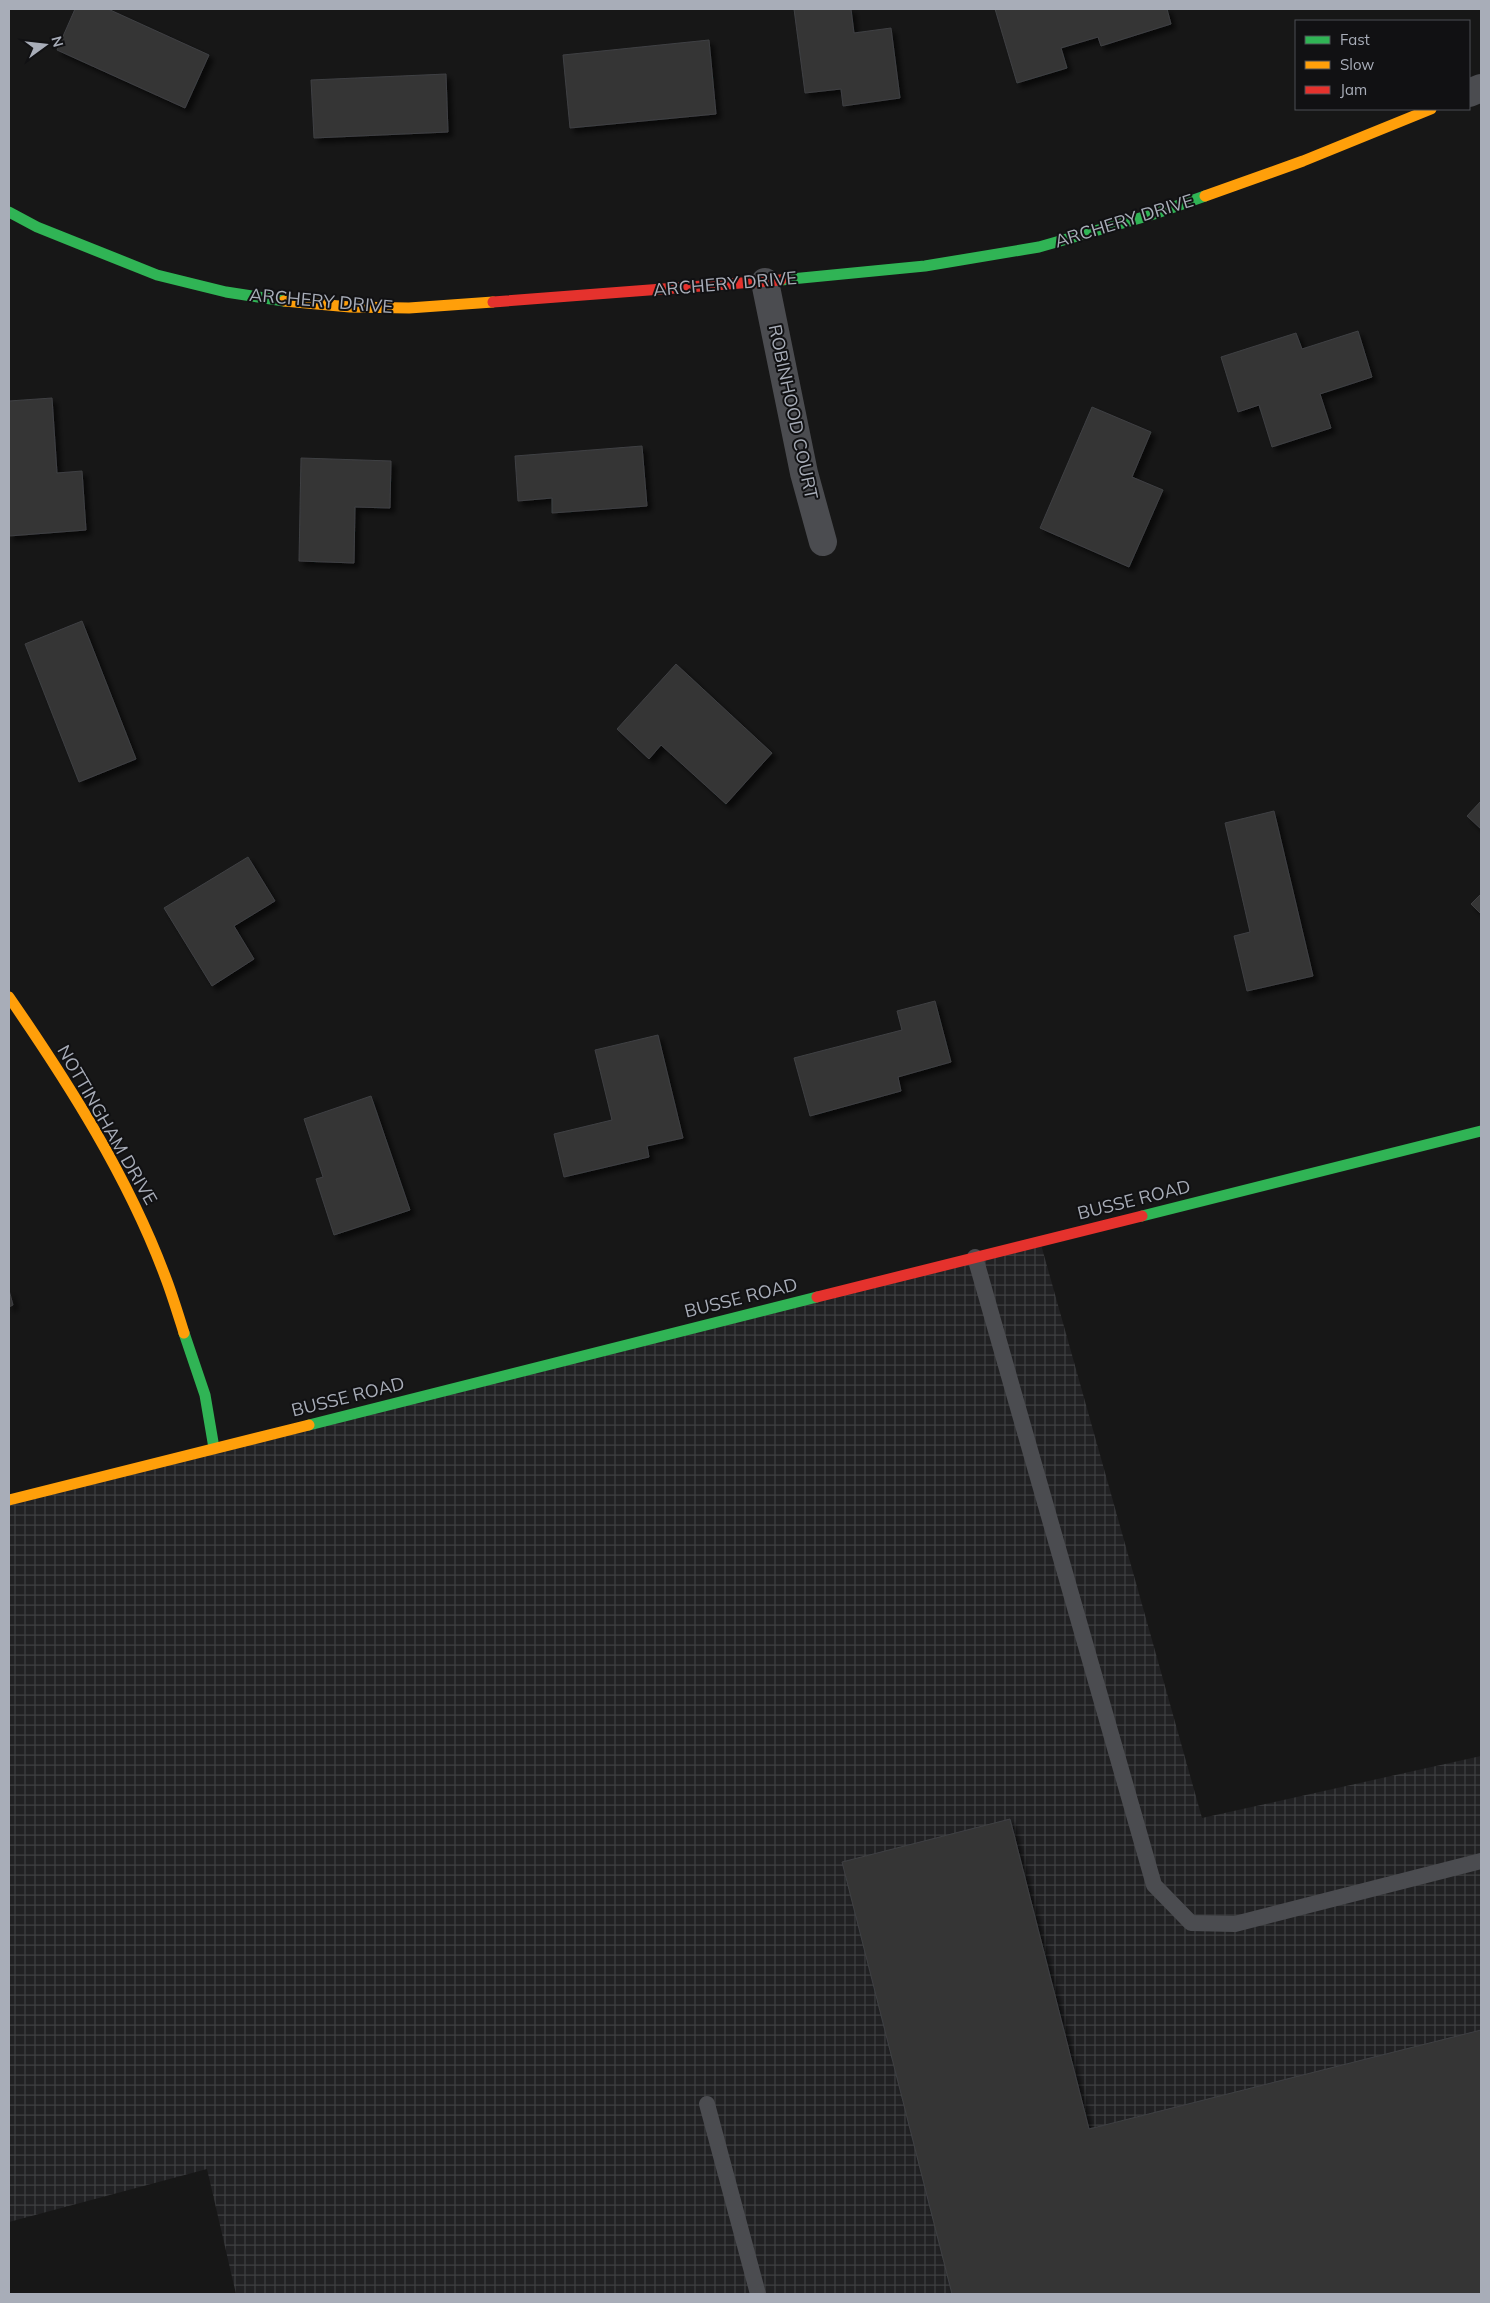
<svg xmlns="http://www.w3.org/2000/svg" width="1490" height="2303" viewBox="0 0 1490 2303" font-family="Mulish,sans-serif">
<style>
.industrial{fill:url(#industrial-grid)}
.building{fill:#353536;stroke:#3f4043;filter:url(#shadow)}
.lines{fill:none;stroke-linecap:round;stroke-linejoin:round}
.lane{stroke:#4b4c50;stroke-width:16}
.street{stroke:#4b4c50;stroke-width:28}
.fast{stroke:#30b455;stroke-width:11}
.slow{stroke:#ff9f0a;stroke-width:11}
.jam{stroke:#e5322d;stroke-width:11}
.labels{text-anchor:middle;stroke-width:4;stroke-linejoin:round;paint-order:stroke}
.street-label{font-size:18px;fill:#a8adb8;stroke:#111113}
</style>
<defs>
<pattern id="industrial-grid" width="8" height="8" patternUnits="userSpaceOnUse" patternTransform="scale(1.25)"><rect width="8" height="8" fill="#212123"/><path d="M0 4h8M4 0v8" fill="none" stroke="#3e3f41"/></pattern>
<filter id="shadow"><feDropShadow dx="4.5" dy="4.5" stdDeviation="2.5" flood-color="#0009"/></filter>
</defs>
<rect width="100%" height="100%" fill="#171717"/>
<path class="industrial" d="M 1040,1241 L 1202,1818 L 1481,1756 L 1481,2294 L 236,2294 L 207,2169 L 9,2222 L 9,1500 Z"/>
<path class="building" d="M 75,9 L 108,9 L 209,55 L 185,108 L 57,50 Z
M 794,9 L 851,9 L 854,33 L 891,28 L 900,98 L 843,106 L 841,89 L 805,93 Z
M 995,9 L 1167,9 L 1171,24 L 1101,46 L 1098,37 L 1061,48 L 1067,68 L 1017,83 Z
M 709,40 L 716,114 L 570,128 L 563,55 Z
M 446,74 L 448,132 L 314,138 L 311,80 Z
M 1358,331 L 1372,377 L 1320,394 L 1331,428 L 1272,447 L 1259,405 L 1238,412 L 1221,357 L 1296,333 L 1302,349 Z
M 52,398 L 57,473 L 82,471 L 86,530 L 9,536 L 9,401 Z
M 1092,407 L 1151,432 L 1132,477 L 1163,490 L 1129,567 L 1040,528 Z
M 642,446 L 647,506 L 552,513 L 552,498 L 518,501 L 515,456 Z
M 301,458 L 391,461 L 390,508 L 355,507 L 354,563 L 299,561 Z
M 82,621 L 136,759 L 79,782 L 25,644 Z
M 676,664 L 772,753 L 726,804 L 661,745 L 649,759 L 617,729 Z
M 1481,801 L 1481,829 L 1467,816 Z
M 1274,811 L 1313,976 L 1247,991 L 1234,936 L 1250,932 L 1225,823 Z
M 248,857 L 275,901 L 234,926 L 254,959 L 212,986 L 164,908 Z
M 1481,894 L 1481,914 L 1471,904 Z
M 935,1001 L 951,1062 L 898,1077 L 901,1091 L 810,1116 L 794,1058 L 902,1030 L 897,1011 Z
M 658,1035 L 683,1138 L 647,1146 L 649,1157 L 564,1177 L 554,1134 L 612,1120 L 595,1050 Z
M 371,1096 L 410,1210 L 334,1235 L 316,1179 L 323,1177 L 304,1119 Z
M 9,1290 L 13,1305 L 9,1307 Z
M 1010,1819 L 1089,2129 L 1481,2030 L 1481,2294 L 952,2294 L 842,1862 Z"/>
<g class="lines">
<path class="lane" d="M 975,1257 L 1154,1885 L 1191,1923 L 1235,1924 L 1481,1861
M 707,2104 L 758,2294"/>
<path class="street" d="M 1469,93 L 1481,88
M 765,282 L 804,473 L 823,542"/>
<path class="fast" d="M 9,212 L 37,227 L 157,275 L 226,292 L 284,301
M 781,280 L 925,266 L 1039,247 L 1154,214 L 1205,196
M 1142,1216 L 1481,1131
M 184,1333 L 205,1395 L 214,1448
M 309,1425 L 817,1297"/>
<path class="slow" d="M 1205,196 L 1303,161 L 1431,109
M 284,301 L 350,307 L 409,308 L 493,302
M 9,997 C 69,1084 128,1177 165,1276 C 172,1294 178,1314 184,1333
M 9,1500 L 309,1425"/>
<path class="jam" d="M 493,302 L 781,280
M 817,1297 L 1142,1216"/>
</g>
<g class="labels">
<g class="street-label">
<text transform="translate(1124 221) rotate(-17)" y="6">ARCHERY DRIVE</text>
<text transform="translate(725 284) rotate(-5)" y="6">ARCHERY DRIVE</text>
<text transform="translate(321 301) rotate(5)" y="6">ARCHERY DRIVE</text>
<text transform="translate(793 412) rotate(78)" y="6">ROBINHOOD COURT</text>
<text transform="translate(107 1125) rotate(60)" y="6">NOTTINGHAM DRIVE</text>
<text transform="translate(1134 1200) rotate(-14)" y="6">BUSSE ROAD</text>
<text transform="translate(741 1298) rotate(-14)" y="6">BUSSE ROAD</text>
<text transform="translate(348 1397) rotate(-14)" y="6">BUSSE ROAD</text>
</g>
</g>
<rect width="1490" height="2303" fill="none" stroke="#a8adb8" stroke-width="20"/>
<rect x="1295" y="20" width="175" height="90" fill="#111113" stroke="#4d4f55"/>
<rect x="1305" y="36" width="25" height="8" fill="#30b455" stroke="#4d4f55"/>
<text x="1340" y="45" font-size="15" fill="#a8adb8">Fast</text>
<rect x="1305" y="61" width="25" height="8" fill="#ff9f0a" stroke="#4d4f55"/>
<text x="1340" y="70" font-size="15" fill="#a8adb8">Slow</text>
<rect x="1305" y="86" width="25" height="8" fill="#e5322d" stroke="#4d4f55"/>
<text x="1340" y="95" font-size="15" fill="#a8adb8">Jam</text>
<g transform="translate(45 45) rotate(75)" stroke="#111113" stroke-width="4" paint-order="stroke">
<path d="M0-4L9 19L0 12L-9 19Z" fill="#a8adb8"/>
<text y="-8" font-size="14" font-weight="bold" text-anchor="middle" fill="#a8adb8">N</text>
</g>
</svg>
